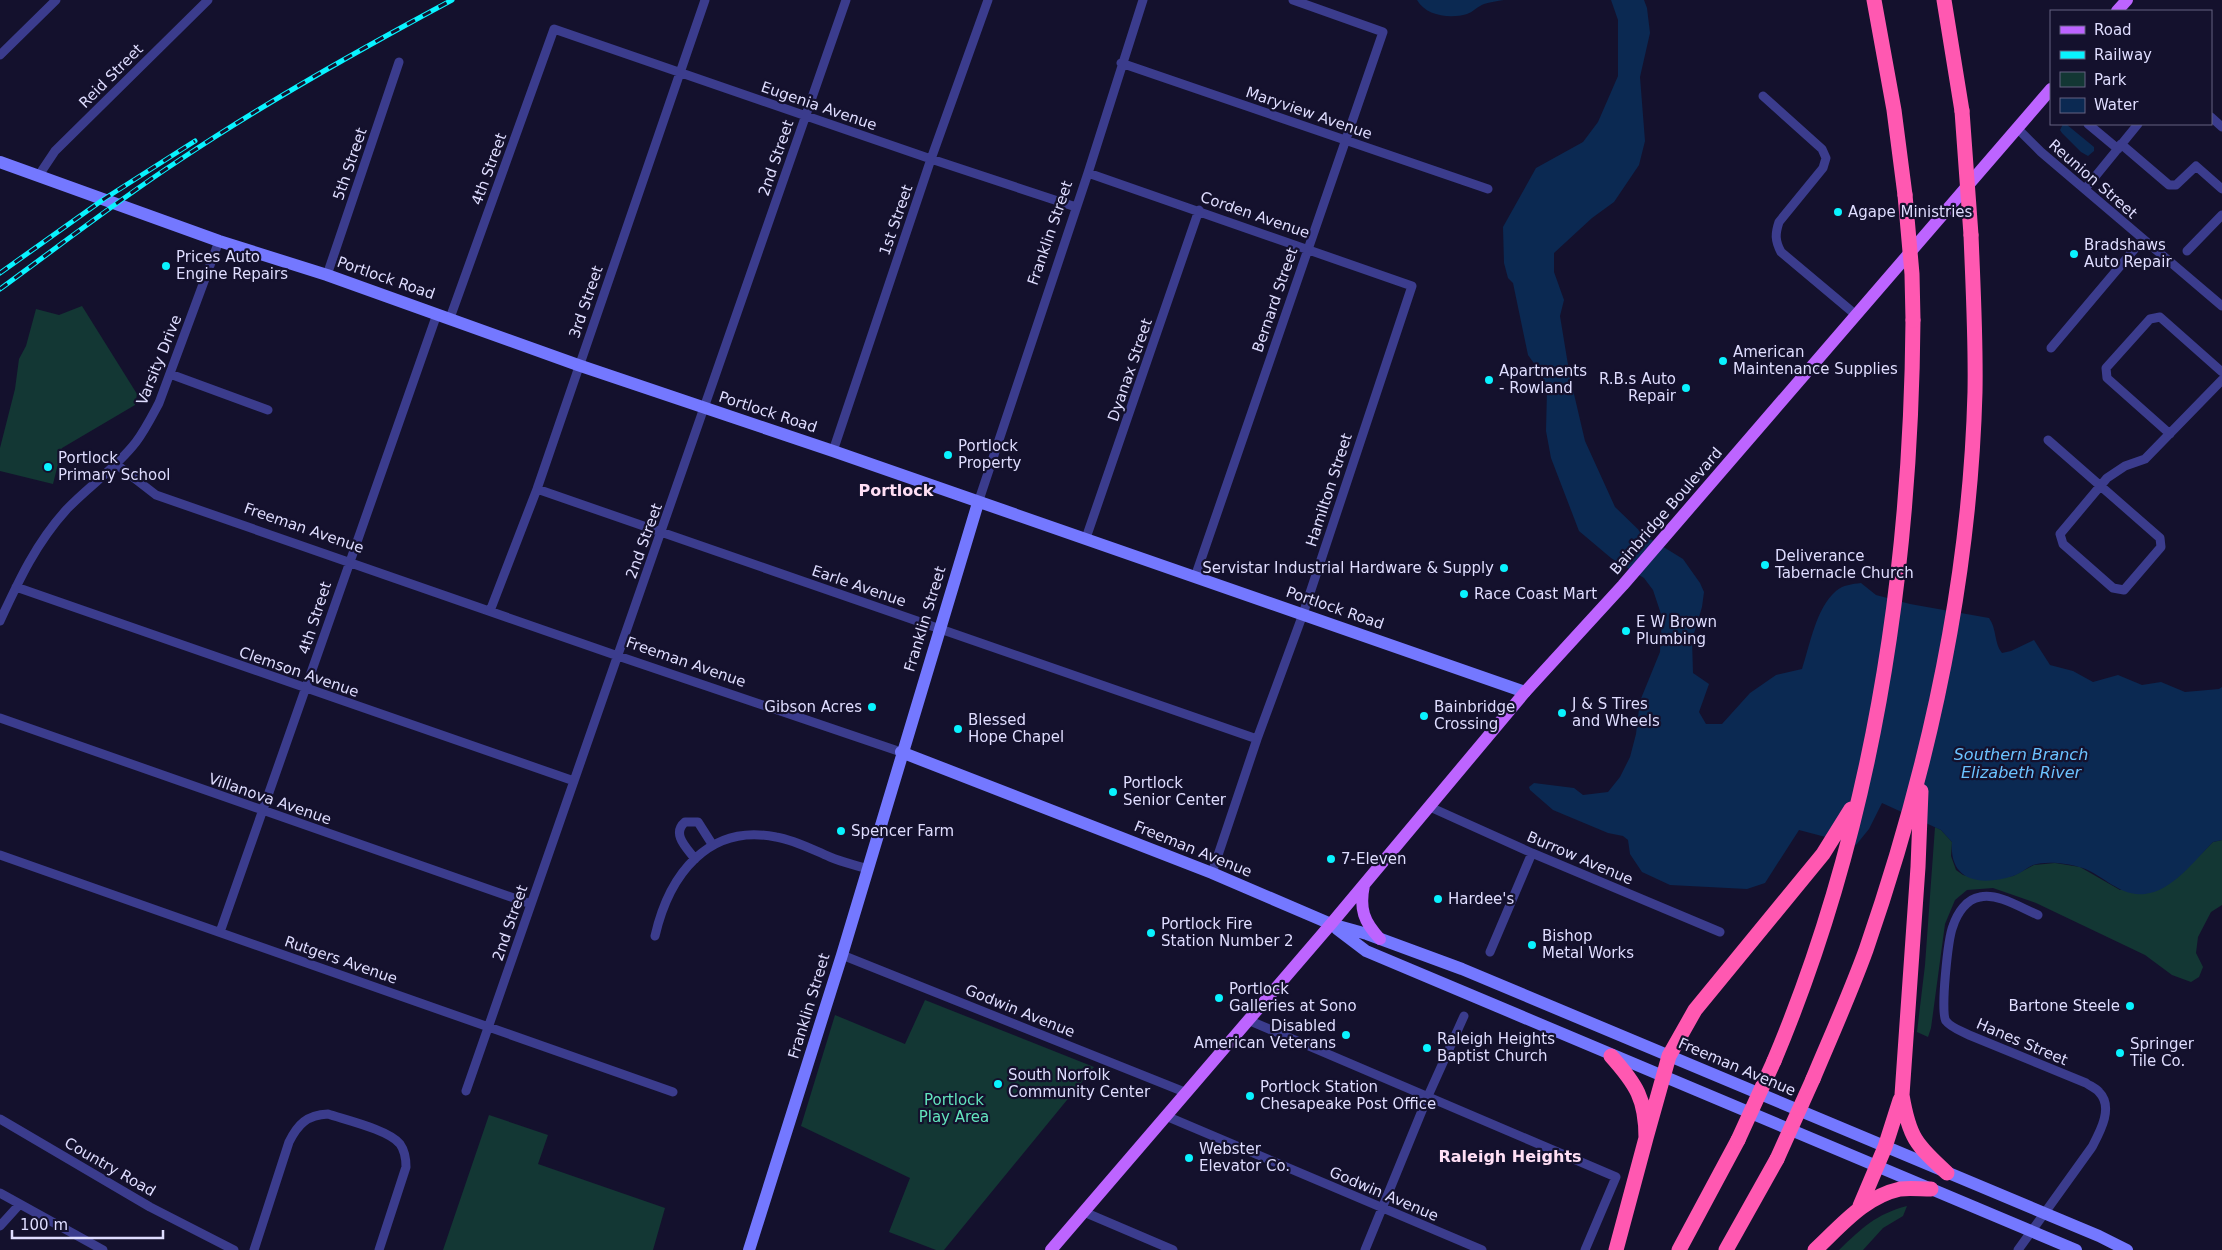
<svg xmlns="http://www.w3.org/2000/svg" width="2222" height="1250" viewBox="0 0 2222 1250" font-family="'DejaVu Sans',sans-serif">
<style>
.green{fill:#133734}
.water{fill:#0b2952}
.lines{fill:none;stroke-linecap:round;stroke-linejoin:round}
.street{stroke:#3b3c8d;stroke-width:9}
.secondary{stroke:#7478ff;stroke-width:12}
.primary{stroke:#bd64ff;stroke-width:12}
.highway{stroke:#ff58b1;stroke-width:15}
.rail-casing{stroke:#09f3ff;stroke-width:5}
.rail{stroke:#14112d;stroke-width:3;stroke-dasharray:9;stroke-linecap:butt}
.highway-bridge{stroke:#ff58b1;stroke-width:15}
.poi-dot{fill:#09f3ff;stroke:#14112d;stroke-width:2}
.labels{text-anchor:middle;stroke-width:4.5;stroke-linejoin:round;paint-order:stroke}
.street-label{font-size:15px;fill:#dfddff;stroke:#14112d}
.poi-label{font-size:15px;fill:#dfddff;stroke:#14112d;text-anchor:start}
.park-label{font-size:15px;fill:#63e5be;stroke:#14112d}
.neighbourhood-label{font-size:16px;font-weight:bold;fill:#ffdff5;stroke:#14112d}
.water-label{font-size:16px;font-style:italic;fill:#6bc2ff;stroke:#14112d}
</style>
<rect width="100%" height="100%" fill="#14112d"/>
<path class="green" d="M 82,306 L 137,394 L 135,405 L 62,448 L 53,484 L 0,471 L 0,448 L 15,389 L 19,359 L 26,346 L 36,309 L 59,315 Z
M 1935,827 L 1941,830 L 1952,842 L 1951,856 L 1956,870 L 1963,875 L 1983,880 L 2013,876 L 2034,865 L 2055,863 L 2080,867 L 2120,890 L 2197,858 L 2213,842 L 2222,840 L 2222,905 L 2211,912 L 2198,937 L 2196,953 L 2203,967 L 2199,977 L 2191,982 L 2172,975 L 2145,955 L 2036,903 L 1993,888 L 1967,890 L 1955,900 L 1945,924 L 1931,1028 L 1928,1037 L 1917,1032 L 1925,965 Z
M 925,1000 L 1094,1067 L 944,1250 L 936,1250 L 889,1232 L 910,1178 L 801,1126 L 835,1015 L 905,1044 Z
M 489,1115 L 548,1135 L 538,1164 L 665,1208 L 653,1250 L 443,1250 Z
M 1907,1206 L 1903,1216 L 1883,1228 L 1863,1250 L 1839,1250 C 1862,1228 1876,1214 1907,1206 Z"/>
<path class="water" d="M 1417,0 L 1504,0 C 1497,1 1490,2 1484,4 C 1478,6 1473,12 1467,14 C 1450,19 1426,16 1417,0 Z
M 1611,0 L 1644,0 L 1647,8 L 1650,33 L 1640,77 L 1645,141 L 1639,165 L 1614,202 L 1592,218 L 1554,253 L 1554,272 L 1564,300 L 1560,316 L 1570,377 L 1585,441 L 1615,507 L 1644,535 L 1683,559 L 1700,583 L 1704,592 L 1702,607 L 1692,640 L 1693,673 L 1709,684 L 1699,712 L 1706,724 L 1722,724 L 1750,693 L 1776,675 L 1802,669 C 1810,645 1816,608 1836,591 C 1843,585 1852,584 1861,583 L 1876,595 L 1910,604 L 1989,618 C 1997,629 1994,644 2002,653 L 2011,651 L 2034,640 L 2050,665 L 2073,671 L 2093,682 L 2118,675 L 2142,685 L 2161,682 L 2185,692 L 2219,689 L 2222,687 L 2222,840 L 2213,842 C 2195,860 2172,891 2145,894 C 2118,897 2101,872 2079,867 C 2066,863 2046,861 2033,865 C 2026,868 2020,874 2013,876 C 1981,886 1949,882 1952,842 L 1941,830 L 1882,803 L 1869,829 L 1856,845 L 1799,830 L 1765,883 L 1747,889 L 1670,885 L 1642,872 L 1630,854 L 1628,840 L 1623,836 L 1608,833 L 1553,810 L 1530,790 L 1529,787 L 1534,783 L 1574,788 L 1583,795 L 1608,792 L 1620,777 L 1630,757 L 1636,734 L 1640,701 L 1660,652 L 1662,617 L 1653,590 L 1644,578 L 1611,558 L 1579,531 L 1551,458 L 1546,431 L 1547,390 L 1541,373 L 1528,355 L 1513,283 L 1508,278 L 1504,263 L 1503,227 L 1536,168 L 1583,142 L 1598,122 L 1618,76 L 1618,20 Z
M 2063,124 L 2066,124 L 2094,147 L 2094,151 L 2088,156 L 2081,152 L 2062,133 L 2060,130 Z"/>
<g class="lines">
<path class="street" d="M 0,55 L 56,0
M 1121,63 L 1488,189
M 1763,96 L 1822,149 L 1826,158 L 1823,168 L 1779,222 C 1775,234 1775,241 1781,252 L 1856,315
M 2211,117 L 2222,127
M 2088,124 L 2118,149
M 2017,128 L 2041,152 L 2222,306
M 2121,144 L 2169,185 L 2176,185 L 2196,166 L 2222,189
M 1088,173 L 1412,286 L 1303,614 L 1257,739 L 1212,873
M 39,175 L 55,151 L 208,0
M 2085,189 L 2138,124
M 2187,251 L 2222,215
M 327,275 L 399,62
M 450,318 L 554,29 L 931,159 L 1076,207
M 2051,348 L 2143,239
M 170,374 L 268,410
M 2170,434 L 2107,378 L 2106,368 L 2150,319 L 2160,317 L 2222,372
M 2048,440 L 2160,538 L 2161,547 L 2124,590 L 2113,588 L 2063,544 L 2060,534 L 2107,478 L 2125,466 L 2145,459 L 2222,380
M 833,451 L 931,159 L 988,0
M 116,464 L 156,495 L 618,656 L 901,752
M 537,489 L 1257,739
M 978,503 L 1088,173 L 1143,0
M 1086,538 L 1199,210
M 1195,577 L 1383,32 L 1293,0
M 16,587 L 574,781
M 490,611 L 537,489 L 705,0
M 0,621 C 19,580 36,543 67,509 C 89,486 116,468 136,442 C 145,430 152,416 159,403 L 219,241
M 0,718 L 531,904
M 1430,807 L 1532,853 L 1720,932
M 0,855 L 673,1092
M 695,859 C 687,848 671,834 685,822 L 698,822 L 712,844
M 220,932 L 437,314
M 655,936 C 669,875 708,823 776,837 C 795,840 813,850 830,857 C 842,862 855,865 867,869
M 1490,952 L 1532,853
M 842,955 L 1187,1093
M 1248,1020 L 1616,1177 L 1585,1250
M 466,1091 L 846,0
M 1166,1116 L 1482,1250
M 0,1119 L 150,1207 L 234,1250
M 0,1193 L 103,1250
M 1084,1212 L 1173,1250
M 0,1226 L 19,1205
M 254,1250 L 289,1142 C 298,1124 307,1115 328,1114 C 346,1120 389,1130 400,1144 C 405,1151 406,1159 406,1167 L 379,1250
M 1365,1250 L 1428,1096 L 1464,1016
M 2018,1250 L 2092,1147 C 2100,1132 2114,1107 2099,1092 C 2096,1088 2090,1086 2086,1083 L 1969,1035 C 1962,1031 1951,1028 1946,1021 C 1940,1013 1948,938 1953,926 C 1957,914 1966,899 1980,897 C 1999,893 2021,908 2038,915"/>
<path class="secondary" d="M 0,162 L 219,241 L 327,275 L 578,365 L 833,451 L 1525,692
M 901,752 L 1212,873 L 1331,924 L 1367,934 L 1462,969 L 2099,1236 L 2127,1250
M 1337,929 L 1366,951 L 2076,1250
M 749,1250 L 842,955 L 978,503"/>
<path class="primary" d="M 2117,11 L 2127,0
M 1364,885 C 1359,909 1364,922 1380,939
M 1051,1250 L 1331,924 L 1525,692 L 1623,585 L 2051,89"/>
<path class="highway" d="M 1874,0 L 1894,110 L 1905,195
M 1944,0 L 1962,111
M 1921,791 L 1918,867 L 1902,1095 C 1909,1137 1916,1145 1947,1173
M 1611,1056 C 1636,1084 1646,1099 1646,1138 L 1616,1250
M 1774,1061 C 1873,826 1911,573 1913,320
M 1813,1079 C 1831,1036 1850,994 1866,950 C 1928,771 1970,581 1975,392 C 1976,340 1973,287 1971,235
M 1646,1138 L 1669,1056 L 1695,1010 L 1823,854 L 1851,809
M 1860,1206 L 1885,1147 L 1900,1100
M 1679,1250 L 1738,1140
M 1726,1250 L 1777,1159
M 1815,1250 C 1841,1226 1864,1197 1900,1189 C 1909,1188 1921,1189 1931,1189"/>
<g class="rail-casing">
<path id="rail" d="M 0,273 L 104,199 L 195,141
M 0,289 C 59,246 117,201 178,161 C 266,102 359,50 452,0"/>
</g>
<use href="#rail" class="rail"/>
<path class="highway-bridge" d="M 1962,111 L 1971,235
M 1905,195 L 1912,274 L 1913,320
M 1738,1140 L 1774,1061
M 1777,1159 L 1813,1079"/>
</g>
<g class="poi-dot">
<circle cx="1838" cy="212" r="5"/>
<circle cx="2074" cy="254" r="5"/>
<circle cx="166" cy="266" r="5"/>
<circle cx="1723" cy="361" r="5"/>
<circle cx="1489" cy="380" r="5"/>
<circle cx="1686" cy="388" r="5"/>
<circle cx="948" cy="455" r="5"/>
<circle cx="48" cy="467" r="5"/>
<circle cx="1765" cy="565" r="5"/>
<circle cx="1504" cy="568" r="5"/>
<circle cx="1464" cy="594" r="5"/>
<circle cx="1626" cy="631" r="5"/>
<circle cx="872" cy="707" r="5"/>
<circle cx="1562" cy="713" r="5"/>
<circle cx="1424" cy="716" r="5"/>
<circle cx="958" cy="729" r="5"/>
<circle cx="1113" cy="792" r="5"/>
<circle cx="841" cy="831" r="5"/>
<circle cx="1331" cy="859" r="5"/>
<circle cx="1438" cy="899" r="5"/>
<circle cx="1151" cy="933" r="5"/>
<circle cx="1532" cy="945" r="5"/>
<circle cx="1219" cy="998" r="5"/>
<circle cx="2130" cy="1006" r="5"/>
<circle cx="1346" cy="1035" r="5"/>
<circle cx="1427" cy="1048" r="5"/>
<circle cx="2120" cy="1053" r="5"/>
<circle cx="998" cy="1084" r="5"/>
<circle cx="1250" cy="1096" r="5"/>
<circle cx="1189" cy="1158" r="5"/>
</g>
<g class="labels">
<g class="street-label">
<text transform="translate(111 76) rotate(-45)" y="5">Reid Street</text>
<text transform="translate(819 106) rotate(19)" y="5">Eugenia Avenue</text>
<text transform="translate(1309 113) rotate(19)" y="5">Maryview Avenue</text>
<text transform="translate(776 158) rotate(-71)" y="5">2nd Street</text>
<text transform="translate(350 164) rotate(-71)" y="5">5th Street</text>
<text transform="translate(489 169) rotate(-70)" y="5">4th Street</text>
<text transform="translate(2093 179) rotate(41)" y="5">Reunion Street</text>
<text transform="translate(1255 215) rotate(19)" y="5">Corden Avenue</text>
<text transform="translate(896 220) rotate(-71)" y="5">1st Street</text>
<text transform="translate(1050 233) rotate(-71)" y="5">Franklin Street</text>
<text transform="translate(386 278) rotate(19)" y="5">Portlock Road</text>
<text transform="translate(1275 300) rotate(-71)" y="5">Bernard Street</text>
<text transform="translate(586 302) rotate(-71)" y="5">3rd Street</text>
<text transform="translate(159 360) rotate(-68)" y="5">Varsity Drive</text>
<text transform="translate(1130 370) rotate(-71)" y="5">Dyanax Street</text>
<text transform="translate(768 412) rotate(18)" y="5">Portlock Road</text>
<text transform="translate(1329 490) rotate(-72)" y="5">Hamilton Street</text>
<text transform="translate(1666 511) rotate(-49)" y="5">Bainbridge Boulevard</text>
<text transform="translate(304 528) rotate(19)" y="5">Freeman Avenue</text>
<text transform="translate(644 541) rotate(-70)" y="5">2nd Street</text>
<text transform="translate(859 586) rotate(19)" y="5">Earle Avenue</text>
<text transform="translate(1335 608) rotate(19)" y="5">Portlock Road</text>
<text transform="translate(315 618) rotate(-72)" y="5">4th Street</text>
<text transform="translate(925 619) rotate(-73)" y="5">Franklin Street</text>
<text transform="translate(686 662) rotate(19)" y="5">Freeman Avenue</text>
<text transform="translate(299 672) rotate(19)" y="5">Clemson Avenue</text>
<text transform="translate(270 799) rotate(19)" y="5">Villanova Avenue</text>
<text transform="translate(1193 849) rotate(22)" y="5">Freeman Avenue</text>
<text transform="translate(1580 858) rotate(23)" y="5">Burrow Avenue</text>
<text transform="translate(510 923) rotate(-71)" y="5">2nd Street</text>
<text transform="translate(341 960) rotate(19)" y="5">Rutgers Avenue</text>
<text transform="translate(809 1006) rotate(-73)" y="5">Franklin Street</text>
<text transform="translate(1020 1011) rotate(22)" y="5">Godwin Avenue</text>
<text transform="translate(2022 1042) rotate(23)" y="5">Hanes Street</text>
<text transform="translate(1737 1067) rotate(23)" y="5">Freeman Avenue</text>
<text transform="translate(110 1167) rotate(30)" y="5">Country Road</text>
<text transform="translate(1384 1194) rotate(23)" y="5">Godwin Avenue</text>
</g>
<g class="poi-label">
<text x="1848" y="217">Agape Ministries</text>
<text x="2084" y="250">Bradshaws<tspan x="2084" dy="17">Auto Repair</tspan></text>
<text x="176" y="262">Prices Auto<tspan x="176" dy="17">Engine Repairs</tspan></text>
<text x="1733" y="357">American<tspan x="1733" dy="17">Maintenance Supplies</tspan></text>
<text x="1499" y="376">Apartments<tspan x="1499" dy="17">- Rowland</tspan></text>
<text x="1676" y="384" text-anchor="end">R.B.s Auto<tspan x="1676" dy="17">Repair</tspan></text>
<text x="958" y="451">Portlock<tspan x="958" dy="17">Property</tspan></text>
<text x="58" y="463">Portlock<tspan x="58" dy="17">Primary School</tspan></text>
<text x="1775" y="561">Deliverance<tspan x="1775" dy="17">Tabernacle Church</tspan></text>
<text x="1494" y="573" text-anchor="end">Servistar Industrial Hardware &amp; Supply</text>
<text x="1474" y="599">Race Coast Mart</text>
<text x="1636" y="627">E W Brown<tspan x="1636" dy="17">Plumbing</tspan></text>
<text x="1572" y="709">J &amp; S Tires<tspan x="1572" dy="17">and Wheels</tspan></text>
<text x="862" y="712" text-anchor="end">Gibson Acres</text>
<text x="1434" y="712">Bainbridge<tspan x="1434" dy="17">Crossing</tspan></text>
<text x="968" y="725">Blessed<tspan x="968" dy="17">Hope Chapel</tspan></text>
<text x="1123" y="788">Portlock<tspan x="1123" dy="17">Senior Center</tspan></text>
<text x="851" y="836">Spencer Farm</text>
<text x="1341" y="864">7-Eleven</text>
<text x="1448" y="904">Hardee's</text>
<text x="1161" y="929">Portlock Fire<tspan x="1161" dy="17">Station Number 2</tspan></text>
<text x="1542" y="941">Bishop<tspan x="1542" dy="17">Metal Works</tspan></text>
<text x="1229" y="994">Portlock<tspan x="1229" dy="17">Galleries at Sono</tspan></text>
<text x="2120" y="1011" text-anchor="end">Bartone Steele</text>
<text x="1336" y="1031" text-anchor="end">Disabled<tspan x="1336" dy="17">American Veterans</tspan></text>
<text x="1437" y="1044">Raleigh Heights<tspan x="1437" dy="17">Baptist Church</tspan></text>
<text x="2130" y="1049">Springer<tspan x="2130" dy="17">Tile Co.</tspan></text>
<text x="1008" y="1080">South Norfolk<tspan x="1008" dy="17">Community Center</tspan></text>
<text x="1260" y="1092">Portlock Station<tspan x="1260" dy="17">Chesapeake Post Office</tspan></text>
<text x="1199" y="1154">Webster<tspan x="1199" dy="17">Elevator Co.</tspan></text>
</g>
<g class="park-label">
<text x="954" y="1105">Portlock<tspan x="954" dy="17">Play Area</tspan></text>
</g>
<g class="neighbourhood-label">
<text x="896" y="496">Portlock</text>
<text x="1510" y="1162">Raleigh Heights</text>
</g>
<g class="water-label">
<text x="2021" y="760">Southern Branch<tspan x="2021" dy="18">Elizabeth River</tspan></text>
</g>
</g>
<rect x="2050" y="10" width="162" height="115" fill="#14112d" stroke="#656381"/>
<rect x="2060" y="26" width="25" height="8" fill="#bd64ff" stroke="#656381"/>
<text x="2094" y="35" font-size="15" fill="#dfddff">Road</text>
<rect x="2060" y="51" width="25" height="8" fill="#09f3ff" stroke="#656381"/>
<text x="2094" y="60" font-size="15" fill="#dfddff">Railway</text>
<rect x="2060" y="72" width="25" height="15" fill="#133734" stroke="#656381"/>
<text x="2094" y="85" font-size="15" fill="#dfddff">Park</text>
<rect x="2060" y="98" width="25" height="15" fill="#0b2952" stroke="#656381"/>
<text x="2094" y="110" font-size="15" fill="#dfddff">Water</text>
<path d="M12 1230v8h151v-8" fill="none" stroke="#dfddff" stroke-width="2.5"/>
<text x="20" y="1230" font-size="15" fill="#dfddff" stroke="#14112d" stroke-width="4" paint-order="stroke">100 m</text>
</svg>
